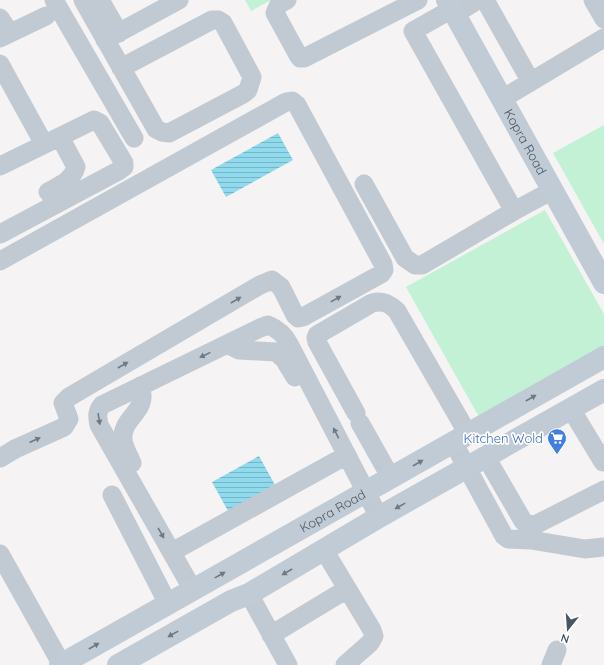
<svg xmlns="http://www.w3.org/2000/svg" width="604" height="665" viewBox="0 0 604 665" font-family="Quicksand,sans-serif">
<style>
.green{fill:#c3f1d5}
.water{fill:url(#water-rules)}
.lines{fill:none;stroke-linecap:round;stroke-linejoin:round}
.street{stroke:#c1cad2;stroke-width:19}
.secondary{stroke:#c1cbd6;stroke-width:22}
.oneway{fill:#6e7983}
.oneway2{fill:#6e7984}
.labels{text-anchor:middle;stroke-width:3.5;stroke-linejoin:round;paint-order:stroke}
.street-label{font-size:13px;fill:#4a5661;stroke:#fff}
.shop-label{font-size:13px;fill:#366cbe;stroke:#fff;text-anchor:end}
</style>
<defs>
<pattern id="water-rules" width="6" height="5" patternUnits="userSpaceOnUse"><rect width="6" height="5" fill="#90daee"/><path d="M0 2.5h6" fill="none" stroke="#78b4c4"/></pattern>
</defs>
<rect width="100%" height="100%" fill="#f5f3f3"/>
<path class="green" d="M 245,0 L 271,0 L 251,11 Z
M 604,125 L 604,244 L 553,153 Z
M 545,210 L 604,314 L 604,347 L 479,417 L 406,287 Z"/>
<path class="water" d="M 278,133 L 293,160 L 226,197 L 211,170 Z
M 259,456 L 275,485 L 228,511 L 212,482 Z"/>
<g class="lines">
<path class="street" d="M 54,0 L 134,138
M 83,0 L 156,129 L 162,132 L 169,133 L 243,94 L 248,90 L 252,77 L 223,23 L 218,20 L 212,20 L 121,68
M 100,0 L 119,33
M 287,0 L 279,4 L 275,13 L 298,55 L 300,58 L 304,58 L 418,0
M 485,0 L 531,82
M 593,0 L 604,19
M 452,9 L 413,31 L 514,211 L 553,190
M 455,14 L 478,0
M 0,18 L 10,33
M 0,38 L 46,16
M 105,40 L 179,0
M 0,64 L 44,144
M 502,99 L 604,38
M 0,166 L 94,120 L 100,123 L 124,163 L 124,167 L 120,170 L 0,234
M 364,184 L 405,258 L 415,265 L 422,265 L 514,211
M 48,192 C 60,185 72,181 76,167 L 60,137
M 0,261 L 286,102 L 292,101 L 297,105 L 383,264 L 384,270 L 381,274 L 303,317 L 298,318 L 295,315 L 281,287 L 272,280 L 260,285 L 69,397 L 63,403 L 69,419 L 64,427 L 15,449 L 0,458
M 227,344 L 239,350 L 276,352 L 284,359 L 295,377
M 571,409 L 603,462
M 356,413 L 317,342 L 316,338 L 317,335 L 372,303 C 382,300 389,303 397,311 L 468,434
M 360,423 L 391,478
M 453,442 L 504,536 L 508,539 L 531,540 L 585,549 L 604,547
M 486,457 L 523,521 L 526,524 L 535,525 L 604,490
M 132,463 C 129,456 124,448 123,440 C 121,416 150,412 140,386
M 112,495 L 168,604
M 324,550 L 372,630 L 374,636 L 370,643 L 345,665
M 172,552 L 347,455
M 0,554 L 62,665
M 193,590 L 99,425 C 97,416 97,411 102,405 L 260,328 L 268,325 C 278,329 284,334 289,344 L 379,517
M 249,594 L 288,665
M 271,635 L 347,589
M 551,665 L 557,650"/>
<g class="secondary">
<path id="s1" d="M 447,0 L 604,283"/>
<path id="s2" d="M 60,665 L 604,357"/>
<path d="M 118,665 L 231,601 L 249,594 L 379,517 L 604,390"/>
</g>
</g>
<defs><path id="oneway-solid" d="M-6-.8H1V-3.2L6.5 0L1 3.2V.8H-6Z"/></defs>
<g class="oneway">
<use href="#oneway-solid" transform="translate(336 299) rotate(-29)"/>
<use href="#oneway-solid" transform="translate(236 300) rotate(-30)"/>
<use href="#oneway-solid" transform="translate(205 355) rotate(154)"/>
<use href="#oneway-solid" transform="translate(123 365) rotate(-30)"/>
<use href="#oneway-solid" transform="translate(99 419) rotate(81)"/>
<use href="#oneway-solid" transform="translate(336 433) rotate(-117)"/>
<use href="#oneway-solid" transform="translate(35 440) rotate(-25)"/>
<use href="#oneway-solid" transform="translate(161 533) rotate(60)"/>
</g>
<g class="oneway2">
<use href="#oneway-solid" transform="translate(531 398) rotate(-30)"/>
<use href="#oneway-solid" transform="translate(418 463) rotate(-30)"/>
<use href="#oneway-solid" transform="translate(400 506) rotate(151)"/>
<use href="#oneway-solid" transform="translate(287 572) rotate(150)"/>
<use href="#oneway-solid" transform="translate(220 575) rotate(-29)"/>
<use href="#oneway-solid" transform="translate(173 634) rotate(151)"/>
<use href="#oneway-solid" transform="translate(94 646) rotate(-30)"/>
</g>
<defs>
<g id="supermarket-pin" transform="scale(1)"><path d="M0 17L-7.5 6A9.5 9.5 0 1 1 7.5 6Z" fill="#3f7fe0" stroke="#fff"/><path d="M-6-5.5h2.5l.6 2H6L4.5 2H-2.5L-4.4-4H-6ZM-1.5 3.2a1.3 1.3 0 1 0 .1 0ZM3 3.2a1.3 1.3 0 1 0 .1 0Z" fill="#fff"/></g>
</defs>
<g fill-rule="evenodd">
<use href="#supermarket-pin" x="557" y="438"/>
</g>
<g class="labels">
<g class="street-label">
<text dy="5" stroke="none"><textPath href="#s1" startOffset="162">Kopra Road</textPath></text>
<text dy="5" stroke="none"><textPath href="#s2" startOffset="313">Kopra Road</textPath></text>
</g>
<g class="shop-label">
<text x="543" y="443">Kitchen Wold</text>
</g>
</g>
<g transform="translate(568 629) rotate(197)" stroke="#ffffff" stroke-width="3" paint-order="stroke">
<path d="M0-3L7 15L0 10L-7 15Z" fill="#4a5661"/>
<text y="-6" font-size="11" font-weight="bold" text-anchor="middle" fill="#4a5661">N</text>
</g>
</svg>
